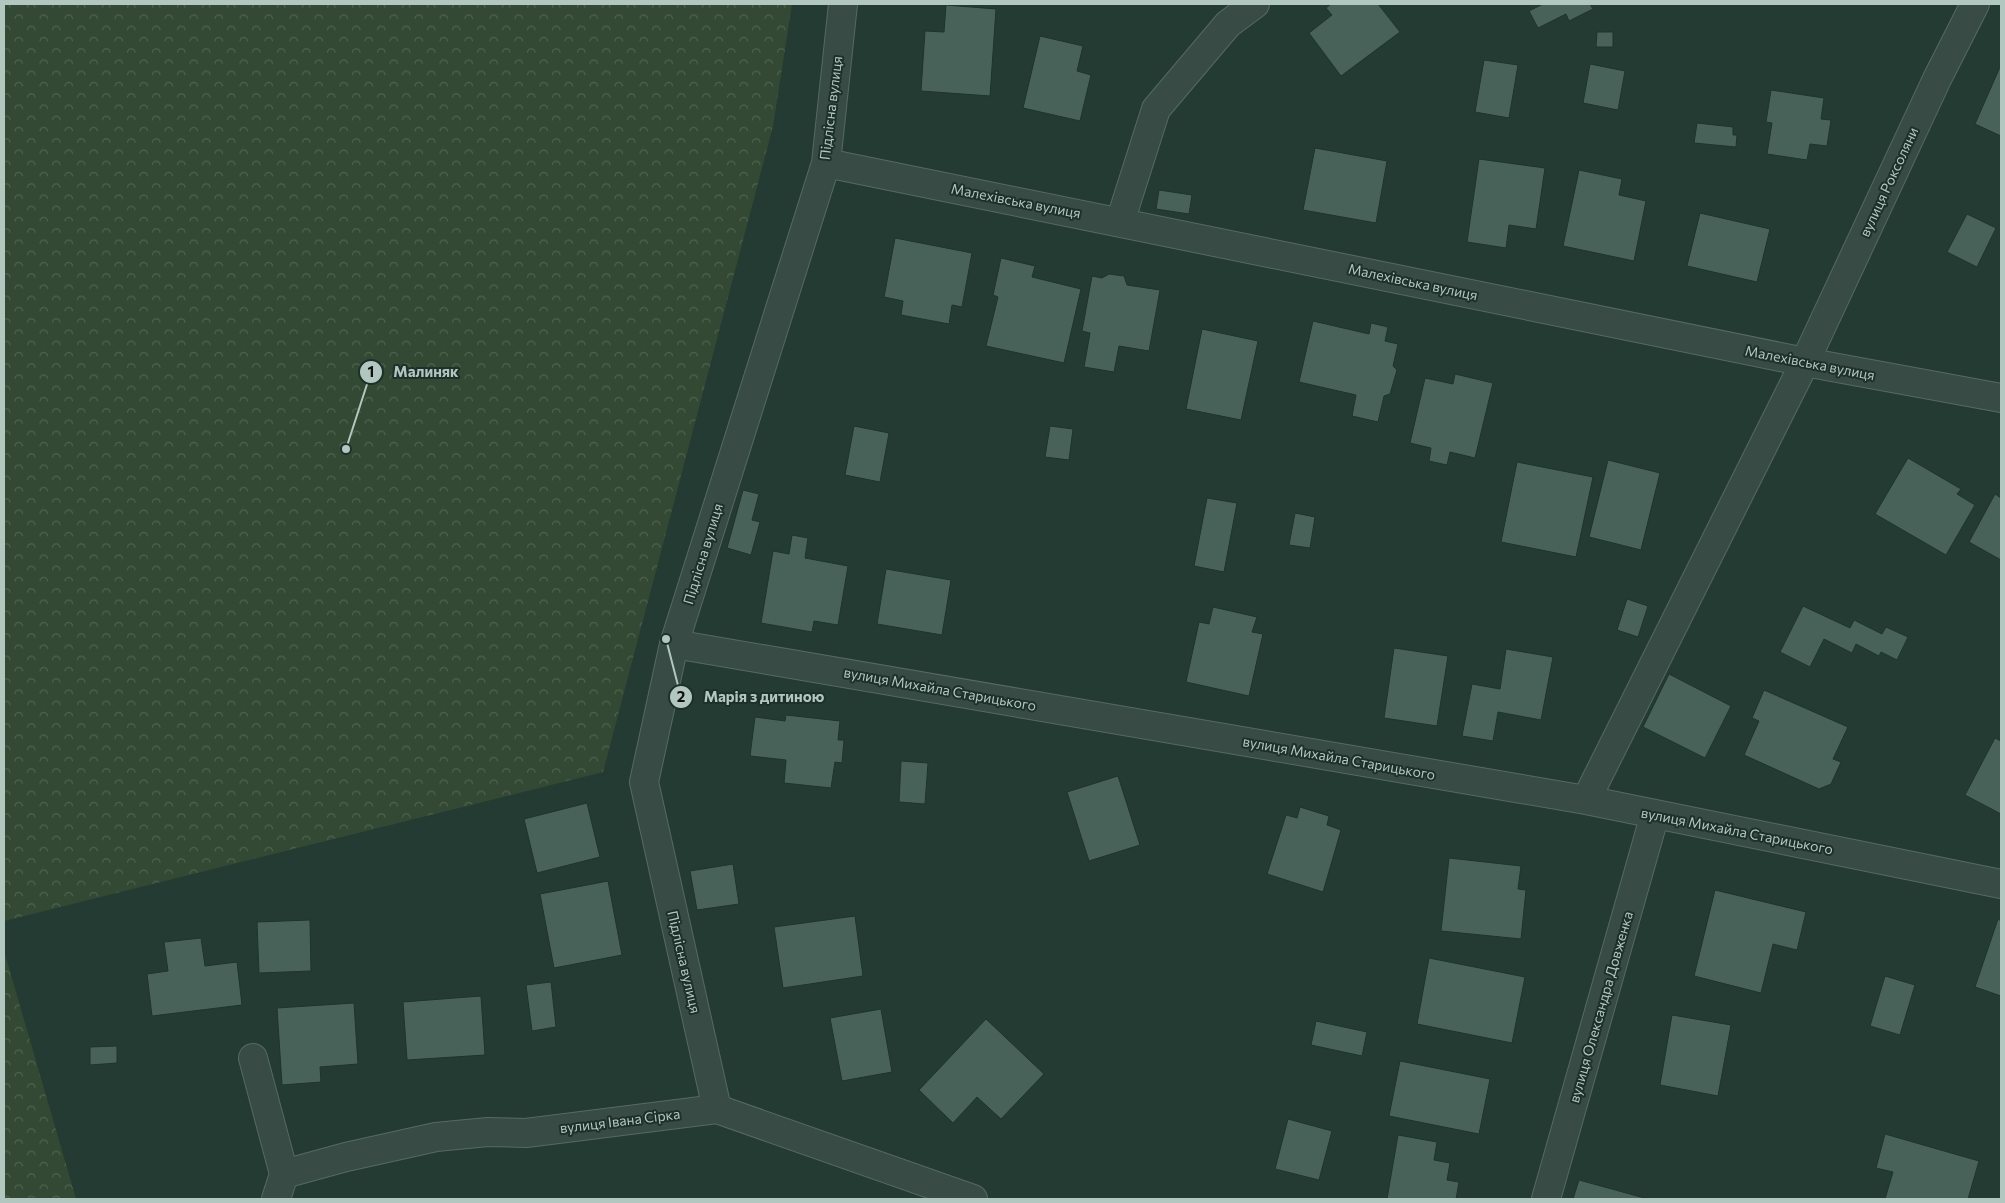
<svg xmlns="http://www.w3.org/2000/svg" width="2005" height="1203" viewBox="0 0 2005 1203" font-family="Commissioner,sans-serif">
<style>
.forest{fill:url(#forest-crowns)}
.building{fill:#486259;stroke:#1f332c}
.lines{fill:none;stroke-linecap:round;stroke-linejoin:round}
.minor-casing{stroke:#566a63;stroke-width:30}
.minor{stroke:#384c45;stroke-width:28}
.labels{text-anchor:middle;stroke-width:4;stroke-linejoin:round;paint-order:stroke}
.street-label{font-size:14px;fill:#b3c7c1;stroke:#1d312a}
.leader{fill:none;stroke:#b3c7c1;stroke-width:2}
.callout-dot{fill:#b3c7c1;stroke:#1d312a;stroke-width:2}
.mark-label{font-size:15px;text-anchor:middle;font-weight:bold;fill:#111}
.callout-label{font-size:15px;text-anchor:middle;font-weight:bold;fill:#b3c7c1;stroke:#1d312a;stroke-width:4;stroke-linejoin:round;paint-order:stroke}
</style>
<defs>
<pattern id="forest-crowns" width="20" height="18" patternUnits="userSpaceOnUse" patternTransform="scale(1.25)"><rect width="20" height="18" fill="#344933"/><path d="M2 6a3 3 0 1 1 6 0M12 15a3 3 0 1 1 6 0" fill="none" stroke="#4f624f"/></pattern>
</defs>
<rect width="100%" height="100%" fill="#243b33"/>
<path class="forest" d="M 4,4 L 792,4 L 773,126 L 603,772 L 4,921 Z
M 4,951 L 76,1199 L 4,1199 Z"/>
<path class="building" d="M 1331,4 L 1378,4 L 1400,32 L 1341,76 L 1309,33 L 1332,15 L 1326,8 Z
M 1543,4 L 1590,4 L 1593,9 L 1569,21 L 1566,14 L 1538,28 L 1529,11 Z
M 946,5 L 996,9 L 990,96 L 921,91 L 925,31 L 944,32 Z
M 1597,32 L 1613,32 L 1613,47 L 1596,47 Z
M 1040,36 L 1083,46 L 1077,71 L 1091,75 L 1080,121 L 1023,108 Z
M 1484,60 L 1518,65 L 1509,118 L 1475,112 Z
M 1590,64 L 1625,71 L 1618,110 L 1583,103 Z
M 2000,67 L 2001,67 L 2001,136 L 1975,124 Z
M 1771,90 L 1824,98 L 1821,119 L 1831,120 L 1827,146 L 1810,144 L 1807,160 L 1767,154 L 1772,123 L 1766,122 Z
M 1697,123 L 1733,127 L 1733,135 L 1737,135 L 1736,147 L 1694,143 Z
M 1315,148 L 1387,161 L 1376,223 L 1303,210 Z
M 1479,159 L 1545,168 L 1536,229 L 1509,225 L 1506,248 L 1467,242 Z
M 1579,170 L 1622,179 L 1619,195 L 1646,201 L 1634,261 L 1563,246 Z
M 1159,190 L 1192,195 L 1189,214 L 1156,209 Z
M 1700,213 L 1770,229 L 1757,282 L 1687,266 Z
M 1967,214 L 1996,228 L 1977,267 L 1947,252 Z
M 895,238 L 972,253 L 962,307 L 952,305 L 949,324 L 901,315 L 903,301 L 884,297 Z
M 1001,258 L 1035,266 L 1032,277 L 1081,289 L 1064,363 L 986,346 L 998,297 L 993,295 Z
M 1109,274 L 1124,276 L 1127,285 L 1160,290 L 1149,351 L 1119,346 L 1114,372 L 1084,367 L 1090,333 L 1082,331 L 1092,276 L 1102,278 Z
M 1313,321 L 1369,334 L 1371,323 L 1388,327 L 1385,341 L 1398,344 L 1393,366 L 1397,370 L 1390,394 L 1384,396 L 1378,422 L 1352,416 L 1356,395 L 1299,382 Z
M 1202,329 L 1258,341 L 1241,420 L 1186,409 Z
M 1455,374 L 1493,383 L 1475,458 L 1450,452 L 1447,465 L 1429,461 L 1431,448 L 1410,443 L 1425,378 L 1453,384 Z
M 854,426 L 889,433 L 880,482 L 845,475 Z
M 1050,426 L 1073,429 L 1069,460 L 1045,457 Z
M 1908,458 L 1961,489 L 1957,494 L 1975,505 L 1946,555 L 1875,514 Z
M 1608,460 L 1660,473 L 1641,550 L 1589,537 Z
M 1517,462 L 1593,477 L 1576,557 L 1501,542 Z
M 743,490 L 759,494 L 752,520 L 760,522 L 751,555 L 727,548 Z
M 1995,494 L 2001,498 L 2001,560 L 1969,542 Z
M 1207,498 L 1237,503 L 1224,572 L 1194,566 Z
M 1295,513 L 1315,517 L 1310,548 L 1289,545 Z
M 792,535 L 808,538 L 805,558 L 848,566 L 838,625 L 814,621 L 812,632 L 761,623 L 773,551 L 789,554 Z
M 886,569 L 951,580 L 942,635 L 877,624 Z
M 1627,599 L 1648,606 L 1638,637 L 1617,630 Z
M 1803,606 L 1850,628 L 1854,620 L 1882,634 L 1886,627 L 1908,637 L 1897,660 L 1881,652 L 1879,656 L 1856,644 L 1852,653 L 1824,639 L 1810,667 L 1780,652 Z
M 1213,607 L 1257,617 L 1252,632 L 1263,634 L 1249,696 L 1186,682 L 1199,622 L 1209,624 Z
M 1394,648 L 1448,656 L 1437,726 L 1384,718 Z
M 1506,649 L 1553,657 L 1541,720 L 1498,712 L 1493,741 L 1462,736 L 1472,684 L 1500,689 Z
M 1669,674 L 1731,706 L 1705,758 L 1643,727 Z
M 1764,690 L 1848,727 L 1833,759 L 1841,762 L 1831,784 L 1819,789 L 1744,755 L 1759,721 L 1752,718 Z
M 786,715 L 840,721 L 838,740 L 844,740 L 842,763 L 835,762 L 831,788 L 784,783 L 786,760 L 750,756 L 755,717 L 785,721 Z
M 1995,738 L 2001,741 L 2001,814 L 1965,795 Z
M 901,761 L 928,763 L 925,804 L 899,802 Z
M 1118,776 L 1140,845 L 1089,861 L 1067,792 Z
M 587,803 L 600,857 L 537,873 L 524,819 Z
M 1300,807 L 1329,816 L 1327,825 L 1341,830 L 1323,892 L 1267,874 L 1286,815 L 1297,818 Z
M 1449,858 L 1521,866 L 1518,889 L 1526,890 L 1521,939 L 1441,931 Z
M 733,864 L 739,904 L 697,910 L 690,871 Z
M 608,881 L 622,955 L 554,968 L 540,894 Z
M 1715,890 L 1806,912 L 1797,950 L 1773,944 L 1761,993 L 1694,976 Z
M 855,916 L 863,976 L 783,988 L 774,927 Z
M 1998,919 L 2001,921 L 2001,996 L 1975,987 Z
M 310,920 L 311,971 L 259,973 L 257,922 Z
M 201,938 L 205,966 L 237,962 L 242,1005 L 152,1016 L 147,974 L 168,971 L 164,942 Z
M 1429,958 L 1525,977 L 1512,1043 L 1417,1024 Z
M 1885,976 L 1915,985 L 1900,1035 L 1870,1026 Z
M 551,982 L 556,1027 L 532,1031 L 526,985 Z
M 481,996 L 485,1055 L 407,1060 L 403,1002 Z
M 354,1003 L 358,1064 L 320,1067 L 321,1082 L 282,1085 L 277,1008 Z
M 881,1009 L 892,1072 L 842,1081 L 830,1018 Z
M 1672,1015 L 1731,1025 L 1718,1096 L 1660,1085 Z
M 986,1019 L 1044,1074 L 1001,1119 L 977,1097 L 953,1123 L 919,1090 Z
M 1316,1021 L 1367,1032 L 1362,1056 L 1311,1045 Z
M 117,1046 L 117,1063 L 90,1065 L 90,1047 Z
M 1400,1061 L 1490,1079 L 1479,1134 L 1389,1116 Z
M 1288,1119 L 1332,1131 L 1319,1180 L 1275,1169 Z
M 1885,1134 L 1979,1161 L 1968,1199 L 1885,1199 L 1893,1172 L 1876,1168 Z
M 1398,1135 L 1437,1142 L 1434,1160 L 1450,1163 L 1447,1180 L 1459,1182 L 1456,1199 L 1387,1199 Z
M 1579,1180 L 1648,1199 L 1573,1199 Z"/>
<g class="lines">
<g class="minor-casing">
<path id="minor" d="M 826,163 L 1805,362 L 2001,398
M 1120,222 L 1156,109 L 1228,24 L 1255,4
M 674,644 L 1586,800 L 2001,884
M 1586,800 L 1805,362 L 1937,79 L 1975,4
M 253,1058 L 284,1174
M 717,1109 L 644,782 L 674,644 L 826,163 L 843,4
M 284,1174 L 346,1157 L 436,1137 L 488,1132 L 526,1133 L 717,1109 L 973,1199
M 276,1199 L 284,1174
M 1546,1199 L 1655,814"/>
</g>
<use href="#minor" class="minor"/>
</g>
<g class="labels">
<g class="street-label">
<text transform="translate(831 108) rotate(-83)" y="5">Підлісна вулиця</text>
<text transform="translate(1889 182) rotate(-65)" y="5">вулиця Роксоляни</text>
<text transform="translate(1016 201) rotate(11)" y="5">Малехівська вулиця</text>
<text transform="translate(1413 282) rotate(12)" y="5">Малехівська вулиця</text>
<text transform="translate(1810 363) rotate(11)" y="5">Малехівська вулиця</text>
<text transform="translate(703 554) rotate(-73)" y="5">Підлісна вулиця</text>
<text transform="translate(940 689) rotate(10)" y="5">вулиця Михайла Старицького</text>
<text transform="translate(1339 758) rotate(10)" y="5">вулиця Михайла Старицького</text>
<text transform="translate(1737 831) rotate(11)" y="5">вулиця Михайла Старицького</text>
<text transform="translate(684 962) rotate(77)" y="5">Підлісна вулиця</text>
<text transform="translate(1601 1007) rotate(-74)" y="5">вулиця Олександра Довженка</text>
<text transform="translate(620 1121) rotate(-7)" y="5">вулиця Івана Сірка</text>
</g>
</g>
<path class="leader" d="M346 449L371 372M666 639L681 697"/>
<g class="callout-dot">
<circle cx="346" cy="449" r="5"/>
<circle cx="666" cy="639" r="5"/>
<circle cx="371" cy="372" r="12"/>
<circle cx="681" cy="697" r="12"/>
</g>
<g class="mark-label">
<text x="371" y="377">1</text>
<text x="681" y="702">2</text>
</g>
<g class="callout-label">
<text x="426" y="377">Малиняк</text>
<text x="764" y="702">Марія з дитиною</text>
</g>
<rect width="2005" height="1203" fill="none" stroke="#b3c7c1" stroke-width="10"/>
</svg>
